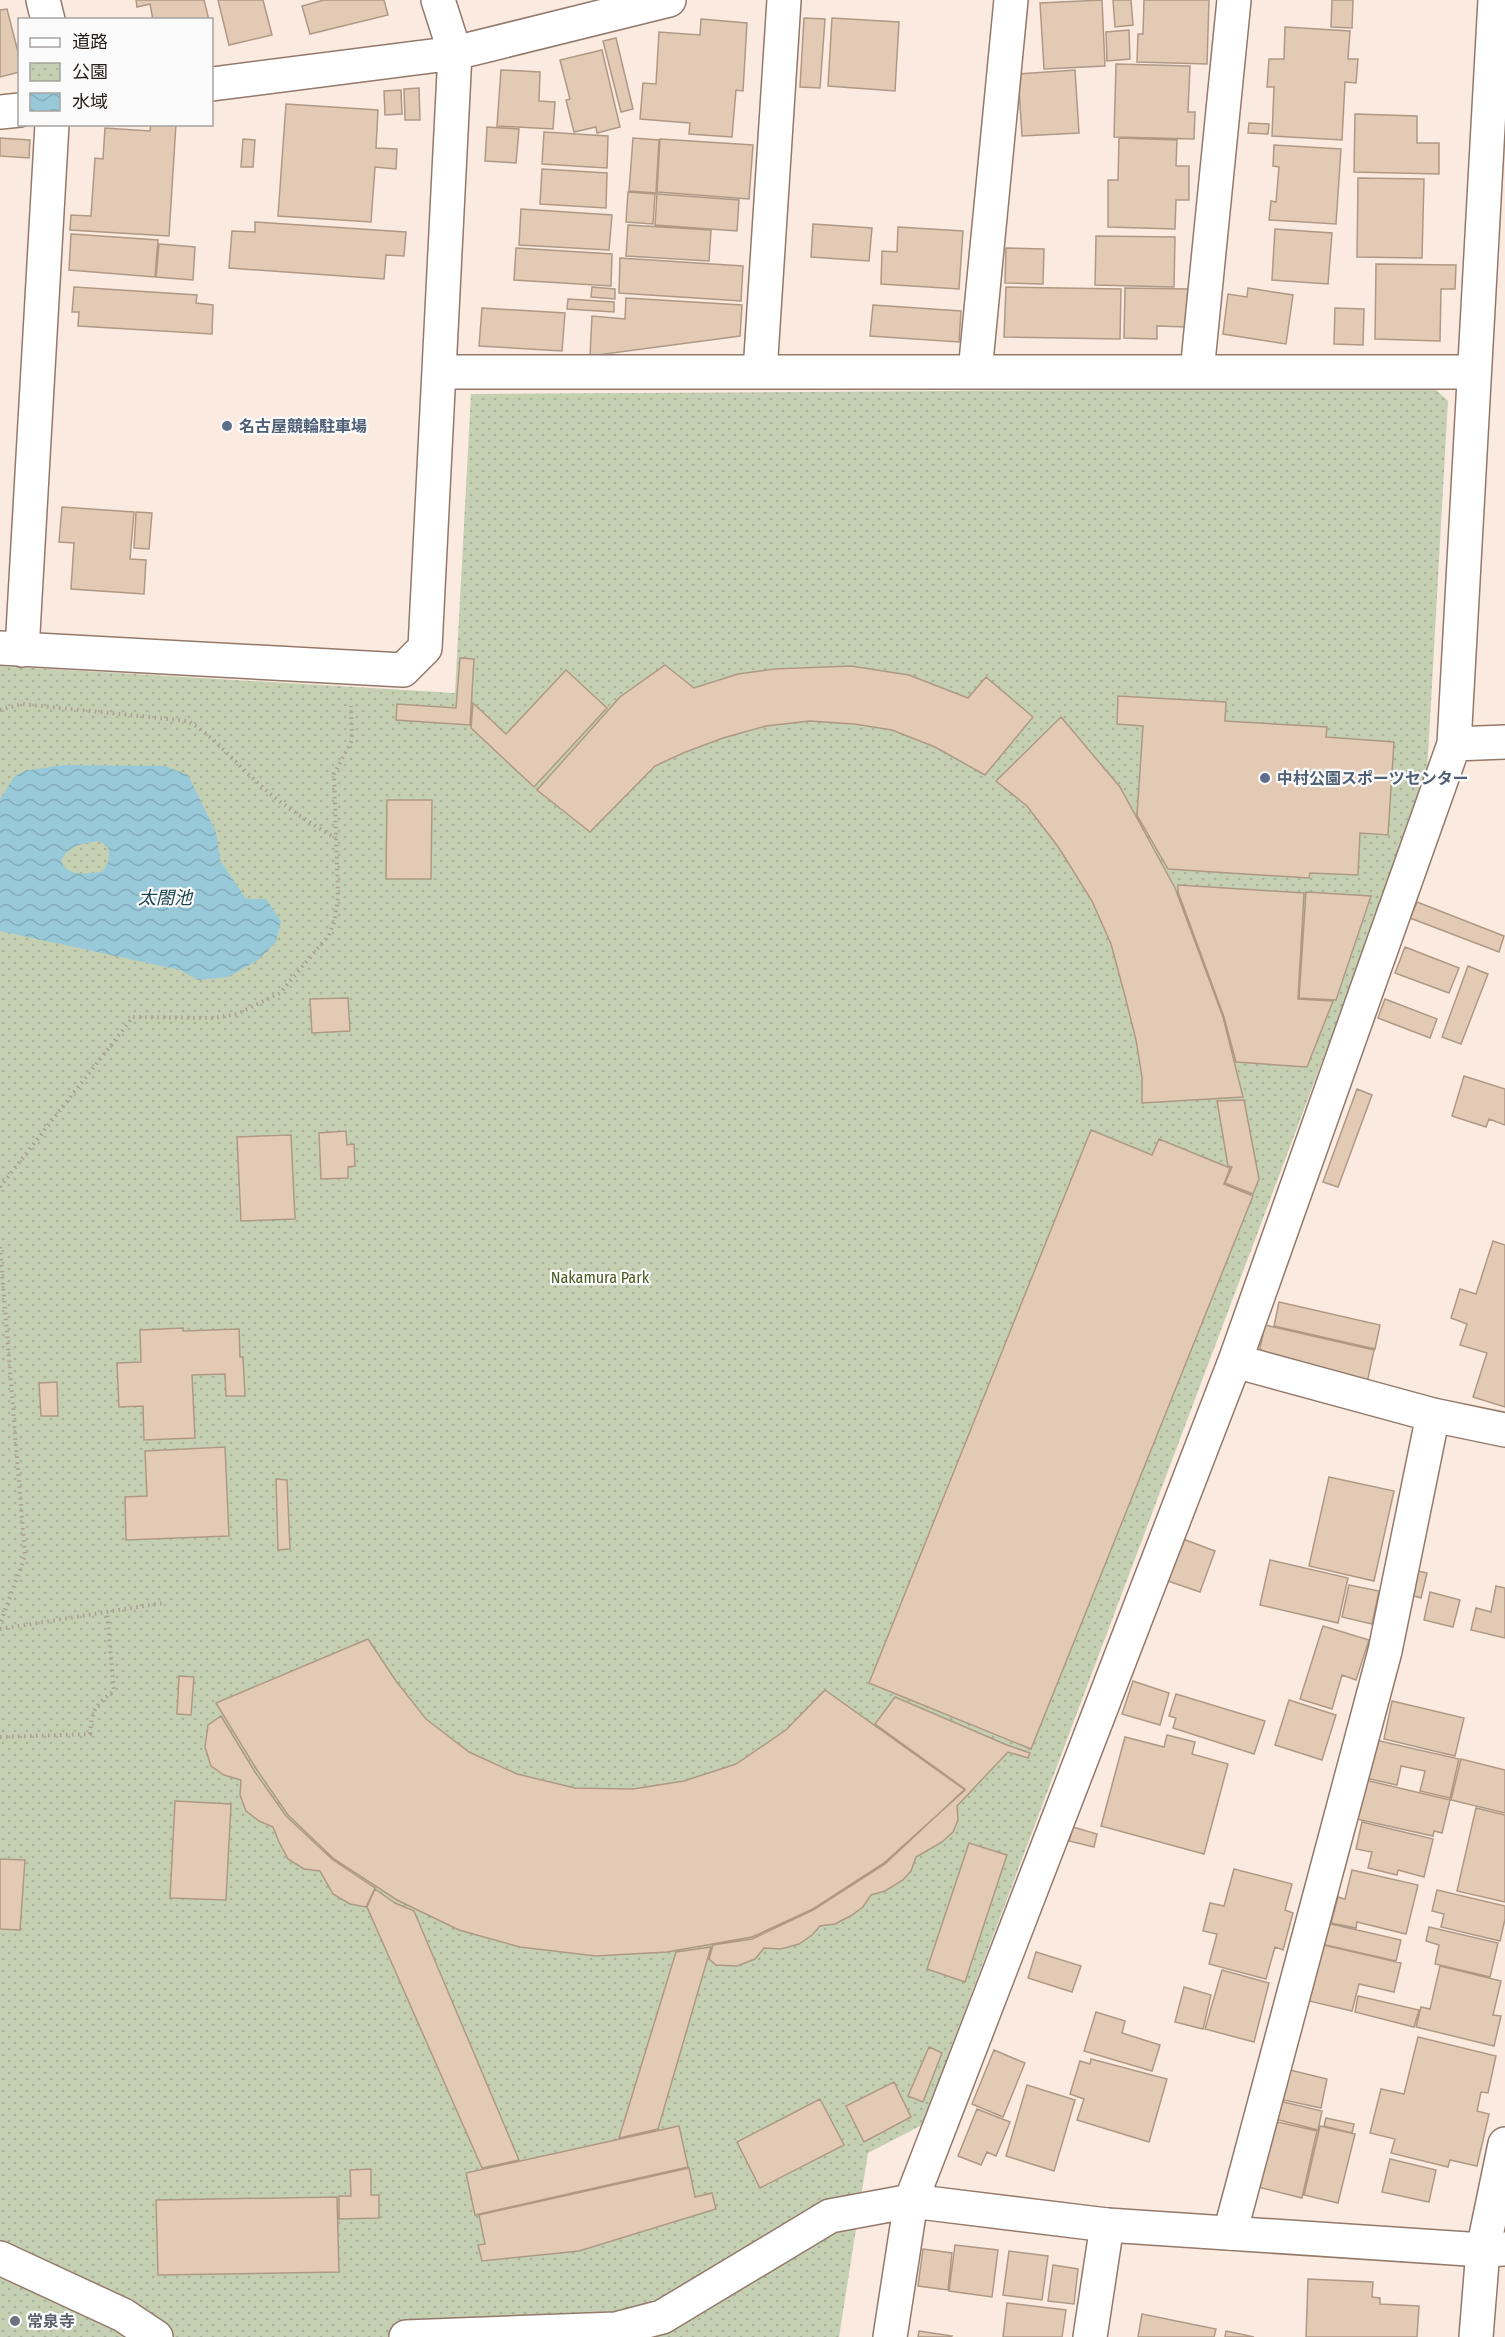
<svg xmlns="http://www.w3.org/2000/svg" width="1505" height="2337" viewBox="0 0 1505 2337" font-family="'Fira Sans Condensed','Noto Sans JP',sans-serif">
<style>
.park{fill:url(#park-dots)}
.water{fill:url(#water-waves);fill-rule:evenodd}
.building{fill:#e2cab5;stroke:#af9985;stroke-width:1.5}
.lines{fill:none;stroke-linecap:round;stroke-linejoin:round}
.minor-casing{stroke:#93796a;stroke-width:36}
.tertiary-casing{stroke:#93796a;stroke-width:36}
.path{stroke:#ab9d94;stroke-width:4;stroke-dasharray:1.5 4.5;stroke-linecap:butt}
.minor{stroke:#fff;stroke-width:33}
.tertiary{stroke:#fff;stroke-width:33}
.service-dot{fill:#5c6f8a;stroke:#fbfbfb;stroke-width:2}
.worship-dot{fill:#6b7280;stroke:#fbfbfb;stroke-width:2}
.labels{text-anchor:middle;stroke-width:4.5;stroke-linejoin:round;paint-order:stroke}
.service-label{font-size:16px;font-weight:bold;fill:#4e5e75;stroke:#fbfbfb;text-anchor:start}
.park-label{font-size:16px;fill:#4b5c22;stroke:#fbfbfb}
.worship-label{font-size:16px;font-weight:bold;fill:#5b616d;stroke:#fbfbfb;text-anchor:start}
.water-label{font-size:18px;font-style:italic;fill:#194450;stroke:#fbfbfb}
</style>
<defs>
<pattern id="park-dots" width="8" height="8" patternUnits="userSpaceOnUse" patternTransform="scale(1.5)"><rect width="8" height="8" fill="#c5d0b2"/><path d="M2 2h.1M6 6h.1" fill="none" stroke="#a9b298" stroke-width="1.8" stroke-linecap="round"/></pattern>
<pattern id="water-waves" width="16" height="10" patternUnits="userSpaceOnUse" patternTransform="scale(1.5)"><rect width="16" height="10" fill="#98c9d9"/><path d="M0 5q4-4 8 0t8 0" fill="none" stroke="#83acba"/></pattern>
</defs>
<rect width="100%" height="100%" fill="#fbeae0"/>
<path class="park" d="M 1434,388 L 1448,401 L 1427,773 L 1391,878 L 922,2125 L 868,2153 L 839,2337 L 0,2337 L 0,666 L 455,693 L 471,394 Z"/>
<path class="water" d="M 63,765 L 165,766 L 188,775 L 216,832 L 220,860 L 246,899 L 266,899 L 281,921 L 276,942 L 258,960 L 228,977 L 198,980 L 180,970 L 0,931 L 0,799 L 14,777 L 24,771 ZM 99,841 L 108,847 C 110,857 109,865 101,872 C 86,873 68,878 61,861 C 67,845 85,843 99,841 Z"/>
<path class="building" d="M 136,0 L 204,0 L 209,20 L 153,20 L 150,4 L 137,7 Z
M 218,0 L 263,0 L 272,35 L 229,45 Z
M 324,0 L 384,0 L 388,15 L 310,34 L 302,6 Z
M 1102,0 L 1105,66 L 1044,69 L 1040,3 Z
M 1113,0 L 1131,0 L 1133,25 L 1115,27 Z
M 1144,0 L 1209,0 L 1207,64 L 1137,62 L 1138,34 L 1143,34 Z
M 1332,0 L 1353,0 L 1352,28 L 1331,27 Z
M 7,9 L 20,60 L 20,72 L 0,77 L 0,10 Z
M 804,18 L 825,19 L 820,88 L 800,87 Z
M 832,18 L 899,22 L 895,91 L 828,86 Z
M 701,19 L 747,23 L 743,91 L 736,90 L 732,137 L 689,134 L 690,123 L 640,119 L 643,83 L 656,84 L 659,32 L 700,35 Z
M 1285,27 L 1350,31 L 1348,59 L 1358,59 L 1356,83 L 1345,82 L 1342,140 L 1272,136 L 1274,87 L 1267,87 L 1269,59 L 1284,59 Z
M 1129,30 L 1130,59 L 1107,61 L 1106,32 Z
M 616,38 L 633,109 L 621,112 L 603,41 Z
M 602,50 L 620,127 L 597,133 L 596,127 L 574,132 L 566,100 L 570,99 L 560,60 Z
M 1116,64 L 1190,66 L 1188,112 L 1195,112 L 1194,139 L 1114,137 Z
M 501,70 L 540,72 L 539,101 L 555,102 L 553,129 L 497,126 Z
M 1075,70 L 1079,133 L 1022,136 L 1018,74 Z
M 419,88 L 420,120 L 405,120 L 404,89 Z
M 401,90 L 402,114 L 385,115 L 384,91 Z
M 286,104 L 378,110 L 376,148 L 397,149 L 396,169 L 375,167 L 371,222 L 278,216 Z
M 1355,114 L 1417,116 L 1417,143 L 1439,143 L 1439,174 L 1354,172 Z
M 1249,123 L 1269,124 L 1268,134 L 1248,133 Z
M 151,124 L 176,124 L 169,236 L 70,230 L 71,215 L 91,216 L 95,158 L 103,159 L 105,128 L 150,131 Z
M 487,127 L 519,129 L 516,163 L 485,161 Z
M 544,132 L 608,136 L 607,168 L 542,164 Z
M 0,138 L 30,140 L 29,158 L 0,156 Z
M 633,138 L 659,140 L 656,193 L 629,191 Z
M 1119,138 L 1177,140 L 1176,166 L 1189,166 L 1189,200 L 1176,200 L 1175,229 L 1108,227 L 1108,180 L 1118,180 Z
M 243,139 L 255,140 L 253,167 L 241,167 Z
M 660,139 L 753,145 L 749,199 L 657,192 Z
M 1274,145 L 1341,149 L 1336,224 L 1269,220 L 1271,201 L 1276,202 L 1279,167 L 1273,166 Z
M 542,169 L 607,173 L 606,208 L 540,204 Z
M 1358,178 L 1424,179 L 1422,258 L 1357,257 Z
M 628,192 L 655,194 L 653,224 L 626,222 Z
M 657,194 L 739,200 L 737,231 L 655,225 Z
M 521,209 L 612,215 L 609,250 L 519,245 Z
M 255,222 L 406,232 L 404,256 L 386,255 L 384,279 L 229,268 L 232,231 L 255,232 Z
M 813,224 L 872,228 L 869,261 L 811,257 Z
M 628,225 L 711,230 L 709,261 L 626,256 Z
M 898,227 L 963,231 L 959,289 L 881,284 L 882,251 L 897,252 Z
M 1275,229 L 1332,233 L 1328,284 L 1272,280 Z
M 71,234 L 158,240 L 155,277 L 69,270 Z
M 1096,236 L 1175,237 L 1174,287 L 1095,285 Z
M 159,244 L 195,247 L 193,280 L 156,277 Z
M 516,248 L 612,254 L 611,286 L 514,280 Z
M 1006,248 L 1044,249 L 1043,284 L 1005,283 Z
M 620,258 L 743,266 L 741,301 L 619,293 Z
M 1376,264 L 1456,265 L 1455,289 L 1441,289 L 1440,341 L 1375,339 Z
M 74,287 L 197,295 L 196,303 L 213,305 L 212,334 L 78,326 L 79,312 L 72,312 Z
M 592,287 L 615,289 L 615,299 L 591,297 Z
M 1006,287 L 1121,289 L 1120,339 L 1004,337 Z
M 1125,288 L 1189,289 L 1188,327 L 1157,326 L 1157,339 L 1124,338 Z
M 1248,288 L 1293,295 L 1286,344 L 1223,334 L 1228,294 L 1247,297 Z
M 626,298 L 742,305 L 740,336 L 590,356 L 592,316 L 625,319 Z
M 568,299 L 614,302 L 614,312 L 567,309 Z
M 873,305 L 961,311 L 959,342 L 870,336 Z
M 482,308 L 565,313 L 562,351 L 479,346 Z
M 1335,308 L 1364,309 L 1363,345 L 1334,344 Z
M 62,507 L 134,512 L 130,559 L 146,560 L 144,594 L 71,589 L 74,543 L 59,542 Z
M 136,512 L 152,513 L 149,549 L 134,548 Z
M 460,658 L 474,659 L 470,725 L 396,720 L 397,704 L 456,708 Z
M 665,665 L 694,688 L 738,674 L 774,669 L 851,666 L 909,675 L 968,698 L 986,677 L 1033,717 L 985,775 L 935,747 L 892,730 L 854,724 L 810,721 L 766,726 L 723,738 L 683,753 L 655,766 L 590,832 L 537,790 L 620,697 Z
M 566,670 L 607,708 L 534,787 L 471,728 L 473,703 L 506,734 Z
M 1118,696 L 1226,702 L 1225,721 L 1327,727 L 1326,737 L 1394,742 L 1388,835 L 1360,833 L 1358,875 L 1310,873 L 1309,878 L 1168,869 L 1137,815 L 1143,726 L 1117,724 Z
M 1061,717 L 1120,787 L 1175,888 L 1223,1017 L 1243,1097 L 1142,1103 L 1142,1077 L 1136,1040 L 1125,996 L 1111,944 L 1092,901 L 1059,848 L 1027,806 L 996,781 Z
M 387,800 L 432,800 L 431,879 L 386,879 Z
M 1178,885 L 1304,893 L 1298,999 L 1333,1001 L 1307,1067 L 1236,1062 L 1224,1017 L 1178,892 Z
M 1306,892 L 1371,896 L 1336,1000 L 1299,998 Z
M 1417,902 L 1504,936 L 1499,952 L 1410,918 Z
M 1405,947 L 1459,968 L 1449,993 L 1395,973 Z
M 1468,966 L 1488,974 L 1461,1044 L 1442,1037 Z
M 348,998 L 350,1031 L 312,1033 L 310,999 Z
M 1385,999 L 1437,1019 L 1430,1038 L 1378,1018 Z
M 1464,1076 L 1505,1089 L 1505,1125 L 1489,1119 L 1486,1127 L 1452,1116 Z
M 1357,1089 L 1372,1095 L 1338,1187 L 1323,1182 Z
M 1244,1100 L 1259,1179 L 1253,1194 L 1225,1183 L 1232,1167 L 1228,1166 L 1217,1101 Z
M 1091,1130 L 1152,1155 L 1159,1139 L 1230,1168 L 1224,1184 L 1253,1196 L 1031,1749 L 869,1683 Z
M 346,1131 L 347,1145 L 354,1144 L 355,1166 L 348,1167 L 348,1178 L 321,1179 L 319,1133 Z
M 291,1135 L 295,1219 L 241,1221 L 237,1137 Z
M 1493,1241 L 1505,1245 L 1505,1407 L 1473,1397 L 1487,1353 L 1460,1345 L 1467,1324 L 1451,1318 L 1460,1289 L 1476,1294 Z
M 1279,1302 L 1380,1325 L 1375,1349 L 1274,1326 Z
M 1265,1325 L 1374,1350 L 1367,1383 L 1268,1361 L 1260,1348 Z
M 183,1328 L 183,1331 L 239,1329 L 240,1357 L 243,1357 L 245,1396 L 226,1396 L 225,1374 L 192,1375 L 195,1438 L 144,1440 L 143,1406 L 119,1407 L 117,1363 L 141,1362 L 140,1330 Z
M 57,1382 L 58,1416 L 41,1416 L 39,1383 Z
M 225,1447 L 229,1536 L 126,1540 L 125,1497 L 147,1496 L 145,1451 Z
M 1329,1477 L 1394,1491 L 1374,1581 L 1309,1566 Z
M 276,1479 L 287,1480 L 290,1549 L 278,1550 Z
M 1183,1539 L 1215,1551 L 1200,1592 L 1168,1581 Z
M 1270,1560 L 1348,1578 L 1338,1623 L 1260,1605 Z
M 1418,1571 L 1427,1573 L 1421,1598 L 1411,1595 Z
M 1349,1585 L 1379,1591 L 1372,1624 L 1342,1617 Z
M 1496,1586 L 1505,1588 L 1505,1638 L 1471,1630 L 1476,1608 L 1491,1612 Z
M 1430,1592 L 1460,1600 L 1453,1627 L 1424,1620 Z
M 1323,1626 L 1369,1640 L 1356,1680 L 1342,1675 L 1332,1709 L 1300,1699 Z
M 368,1639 L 396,1681 L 426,1719 L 469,1752 L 517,1774 L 575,1788 L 633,1789 L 684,1781 L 736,1764 L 786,1730 L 825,1690 L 965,1790 L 884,1863 L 813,1909 L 752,1937 L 667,1952 L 596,1956 L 520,1947 L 459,1930 L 397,1900 L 334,1859 L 288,1815 L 257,1770 L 216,1703 Z
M 179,1676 L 194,1677 L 191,1715 L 177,1714 Z
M 1133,1681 L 1169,1693 L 1160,1725 L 1122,1714 Z
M 1176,1694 L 1265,1721 L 1254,1754 L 1173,1728 L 1176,1718 L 1169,1716 Z
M 895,1697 L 1007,1745 L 1030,1753 L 1028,1758 L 1008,1752 L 957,1806 L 958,1820 L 953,1832 L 942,1842 L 916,1857 L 911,1871 L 903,1880 L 885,1891 L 871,1895 L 863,1907 L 852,1915 L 835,1924 L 820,1926 L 812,1935 L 799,1944 L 781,1949 L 764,1948 L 755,1959 L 737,1966 L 716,1965 L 709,1959 L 713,1945 L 752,1939 L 813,1910 L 885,1864 L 965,1789 L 875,1724 Z
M 1289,1700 L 1336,1715 L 1322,1760 L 1275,1745 Z
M 1392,1701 L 1464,1718 L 1455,1756 L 1384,1739 Z
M 221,1716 L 255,1772 L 286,1816 L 333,1860 L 375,1888 L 366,1907 L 350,1904 L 333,1894 L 320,1871 L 304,1869 L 288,1859 L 279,1842 L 273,1827 L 259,1821 L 246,1811 L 240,1795 L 241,1780 L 224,1775 L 211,1766 L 205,1747 L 208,1725 Z
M 1167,1735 L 1195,1742 L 1192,1754 L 1228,1764 L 1204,1854 L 1101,1826 L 1125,1737 L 1164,1747 Z
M 1371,1739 L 1459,1759 L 1450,1798 L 1420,1791 L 1425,1771 L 1401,1766 L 1397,1785 L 1361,1777 Z
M 1461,1759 L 1505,1770 L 1505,1813 L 1451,1800 Z
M 1361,1779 L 1450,1800 L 1442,1833 L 1434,1831 L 1433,1836 L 1352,1818 Z
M 175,1801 L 231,1804 L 226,1900 L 170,1898 Z
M 1476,1808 L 1505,1815 L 1505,1902 L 1457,1891 Z
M 1362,1822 L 1433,1839 L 1424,1877 L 1398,1870 L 1397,1875 L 1368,1868 L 1372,1852 L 1356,1849 Z
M 1073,1827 L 1097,1834 L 1094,1847 L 1069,1841 Z
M 969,1843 L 1007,1855 L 965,1982 L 927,1969 Z
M 0,1859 L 25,1860 L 20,1930 L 0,1929 Z
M 1234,1869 L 1292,1884 L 1285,1910 L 1293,1913 L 1283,1950 L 1275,1947 L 1266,1979 L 1209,1964 L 1217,1934 L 1203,1931 L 1210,1903 L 1224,1906 Z
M 1352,1870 L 1418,1885 L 1406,1934 L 1357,1922 L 1356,1928 L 1331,1923 L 1338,1897 L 1345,1899 Z
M 375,1889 L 395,1903 L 414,1911 L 519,2160 L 482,2168 L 367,1907 Z
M 1437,1890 L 1505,1906 L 1505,1919 L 1500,1941 L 1441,1927 L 1444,1914 L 1432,1911 Z
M 1322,1922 L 1401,1940 L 1396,1961 L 1317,1943 Z
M 1429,1927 L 1498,1943 L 1490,1977 L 1435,1964 L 1439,1945 L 1426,1941 Z
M 1315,1943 L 1401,1963 L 1394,1992 L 1359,1984 L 1352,2011 L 1309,2001 Z
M 711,1947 L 658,2129 L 619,2138 L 676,1952 Z
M 1036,1952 L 1081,1966 L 1072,1992 L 1028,1978 Z
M 1440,1966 L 1501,1981 L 1493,2015 L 1501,2016 L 1494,2046 L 1416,2027 L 1421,2007 L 1430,2009 Z
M 1222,1970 L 1269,1983 L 1254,2042 L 1205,2029 Z
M 1184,1987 L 1211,1995 L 1203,2029 L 1175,2022 Z
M 1358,1996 L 1419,2010 L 1414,2027 L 1355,2012 Z
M 1096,2012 L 1125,2021 L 1122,2033 L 1160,2045 L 1152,2071 L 1084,2051 Z
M 1418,2037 L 1496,2056 L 1488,2093 L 1481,2092 L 1477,2111 L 1489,2114 L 1477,2166 L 1450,2160 L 1448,2167 L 1391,2153 L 1395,2139 L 1370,2133 L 1381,2089 L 1404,2094 Z
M 929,2047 L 942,2053 L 923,2102 L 908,2096 Z
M 994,2050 L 1025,2063 L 1003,2117 L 972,2104 Z
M 1091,2059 L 1167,2079 L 1149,2142 L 1077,2120 L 1084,2099 L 1070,2094 L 1080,2061 L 1090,2064 Z
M 1286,2069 L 1327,2079 L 1321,2108 L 1279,2099 Z
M 894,2082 L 911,2117 L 864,2142 L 846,2106 Z
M 1027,2085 L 1075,2100 L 1054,2171 L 1006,2156 Z
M 820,2099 L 844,2145 L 760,2188 L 737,2142 Z
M 1279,2101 L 1322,2111 L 1318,2130 L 1275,2119 Z
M 977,2109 L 1010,2122 L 996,2156 L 987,2152 L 981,2165 L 958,2156 Z
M 1326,2118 L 1354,2124 L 1352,2133 L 1324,2126 Z
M 1269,2120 L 1317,2131 L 1302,2198 L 1254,2186 Z
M 679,2126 L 688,2167 L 475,2215 L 466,2173 Z
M 1320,2126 L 1355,2134 L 1338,2203 L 1304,2195 Z
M 1390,2159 L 1436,2170 L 1429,2202 L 1382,2192 Z
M 689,2168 L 695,2197 L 712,2193 L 716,2209 L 579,2251 L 482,2261 L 478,2245 L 485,2244 L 479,2215 Z
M 371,2169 L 371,2195 L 379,2195 L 379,2218 L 339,2219 L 339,2196 L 351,2196 L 350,2170 Z
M 337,2197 L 339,2272 L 158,2275 L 156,2200 Z
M 955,2245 L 998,2250 L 992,2297 L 949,2291 Z
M 923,2249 L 952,2253 L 948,2290 L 918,2286 Z
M 1009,2251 L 1048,2256 L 1042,2300 L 1003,2295 Z
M 1053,2265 L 1078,2269 L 1074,2304 L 1048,2301 Z
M 1308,2279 L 1373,2282 L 1372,2297 L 1380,2298 L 1380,2304 L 1419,2306 L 1417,2337 L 1306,2337 Z
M 1007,2303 L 1066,2310 L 1062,2337 L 1003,2337 Z
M 1142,2314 L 1216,2329 L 1214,2337 L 1138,2337 Z
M 919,2331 L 952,2336 L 951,2337 L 918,2337 Z
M 1226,2331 L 1254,2337 L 1225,2337 Z"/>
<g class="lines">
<g class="minor-casing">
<path id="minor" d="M 43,0 L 48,20
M 212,84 L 455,53 L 669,0
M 0,112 L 20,110
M 439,372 L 1474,372
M 760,372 L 784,0
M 975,372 L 1011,0
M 1197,372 L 1234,0
M 0,648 L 403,670 L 425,648 L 455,53 L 438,0
M 22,650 L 52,124
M 1454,744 L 1505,742
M 1235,1361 L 1433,1415 L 1505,1430
M 1230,2233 L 1385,1651 L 1433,1415
M 0,2258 L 123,2315 L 156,2337
M 406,2337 L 616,2329 L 662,2317 L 830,2216 L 911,2201
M 890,2337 L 911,2201 L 1235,1361 L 1454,744 L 1495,0
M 1090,2337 L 1107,2225
M 1476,2337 L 1483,2250 L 1505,2144"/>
</g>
<g class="tertiary-casing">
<path id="tertiary" d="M 911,2201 L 1107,2225 L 1483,2250 L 1505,2249"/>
</g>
<path class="path" d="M 0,710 L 22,704 L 188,721 C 216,738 233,761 257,782 C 280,804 308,822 336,838
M 0,1187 L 133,1017 L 214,1018 L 237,1014 L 280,993 L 329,935 L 335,919 L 338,897 L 334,774 L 352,740 L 351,706
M 0,1247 L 25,1556 L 0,1624
M 0,1629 L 163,1603
M 0,1737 L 90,1734 C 92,1710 95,1705 114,1691 L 107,1612"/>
<use href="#minor" class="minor"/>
<use href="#tertiary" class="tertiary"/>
</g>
<g class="service-dot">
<circle cx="227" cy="426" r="6"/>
<circle cx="1265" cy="778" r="6"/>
</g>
<circle class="worship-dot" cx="15" cy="2321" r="6"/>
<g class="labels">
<g class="service-label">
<text x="239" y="432">名古屋競輪駐車場</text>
<text x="1277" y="784">中村公園スポーツセンター</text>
</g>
<g class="park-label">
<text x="600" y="1283">Nakamura Park</text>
</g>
<g class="worship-label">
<text x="27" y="2327">常泉寺</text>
</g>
<g class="water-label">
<text x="165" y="904">太閤池</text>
</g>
</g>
<rect x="18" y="18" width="195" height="108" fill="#fbfbfb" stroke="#a6a2a0" stroke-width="1.5"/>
<rect x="30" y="38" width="30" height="9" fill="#ffffff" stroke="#a6a2a0" stroke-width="1.5"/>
<text x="72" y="48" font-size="18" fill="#271d17">道路</text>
<rect x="30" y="63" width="30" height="18" fill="url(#park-dots)" stroke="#a6a2a0" stroke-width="1.5"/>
<text x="72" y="78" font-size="18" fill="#271d17">公園</text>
<rect x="30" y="93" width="30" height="18" fill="url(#water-waves)" stroke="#a6a2a0" stroke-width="1.5"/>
<text x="72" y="108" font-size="18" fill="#271d17">水域</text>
</svg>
